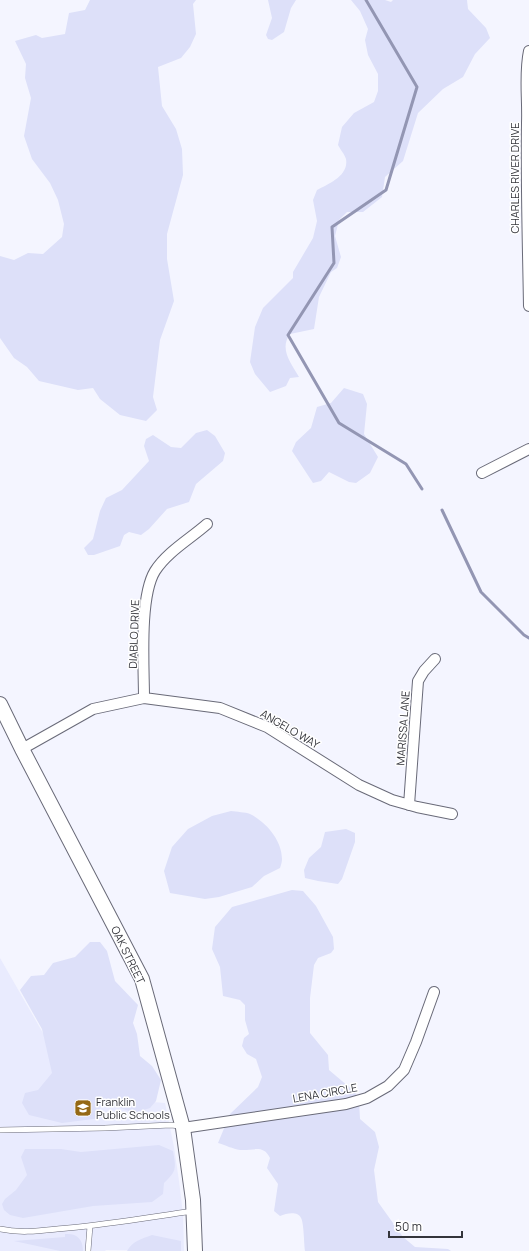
<svg xmlns="http://www.w3.org/2000/svg" width="529" height="1251" viewBox="0 0 529 1251" font-family="Manrope,sans-serif">
<style>
.built{fill:#e9ebfe}
.green{fill:#dde0f9}
.lines{fill:none;stroke-linecap:round;stroke-linejoin:round}
.stream{stroke:#9396b3;stroke-width:3}
.service-casing{stroke:#696a78;stroke-width:6}
.minor-casing{stroke:#696a78;stroke-width:12}
.secondary-casing{stroke:#696a78;stroke-width:16}
.service{stroke:#fff;stroke-width:5}
.minor{stroke:#fff;stroke-width:10}
.secondary{stroke:#fff;stroke-width:14}
.labels{text-anchor:middle;stroke-width:3;stroke-linejoin:round;paint-order:stroke}
.street-label{font-size:11px;fill:#34353b;stroke:#fff}
.poi-label{font-size:11px;fill:#34353b;stroke:#fff;text-anchor:start}
</style>
<rect width="100%" height="100%" fill="#f4f5ff"/>
<path class="built" d="M 0,958 L 79,1096 L 165,1103 L 174,1147 L 179,1181 L 183,1214 L 184,1251 L 106,1250 L 105,1251 L 0,1251 Z"/>
<path class="green" d="M 90,0 L 196,0 L 193,4 L 196,34 L 190,47 L 181,58 L 158,67 L 162,106 L 176,129 L 182,149 L 183,175 L 167,234 L 167,259 L 174,301 L 160,340 L 153,397 L 157,410 L 146,421 L 120,415 L 100,399 L 93,388 L 78,390 L 39,381 L 27,367 L 14,358 L 0,338 L 0,256 L 14,260 L 28,253 L 43,254 L 62,237 L 64,224 L 58,200 L 50,183 L 32,159 L 24,136 L 31,98 L 25,78 L 26,64 L 15,41 L 36,35 L 42,38 L 65,34 L 69,13 L 85,10 Z
M 268,0 L 296,0 L 291,8 L 284,32 L 272,40 L 268,39 L 266,35 L 272,18 Z
M 351,0 L 385,0 L 391,2 L 393,0 L 467,0 L 468,9 L 486,28 L 490,38 L 475,54 L 463,77 L 443,89 L 418,113 L 403,161 L 385,177 L 382,197 L 363,212 L 347,212 L 339,220 L 335,236 L 341,257 L 337,268 L 331,272 L 319,297 L 314,329 L 290,334 C 279,349 291,363 299,377 L 290,378 L 286,386 L 270,392 L 255,374 L 250,362 L 255,327 L 263,308 L 293,278 L 293,272 L 313,238 L 317,221 L 313,200 L 317,190 C 328,184 349,176 346,159 C 345,155 340,149 338,145 L 342,127 L 354,113 L 374,102 L 378,91 L 378,74 L 368,55 L 365,40 L 368,29 L 360,11 Z
M 344,388 L 363,394 L 367,404 L 364,434 L 378,457 L 370,473 L 356,483 L 349,482 L 329,472 L 321,481 L 313,483 L 292,451 L 296,442 L 311,428 L 317,407 L 331,403 Z
M 207,430 L 215,436 L 225,453 L 223,461 L 196,484 L 189,502 L 167,509 L 149,529 L 141,535 L 129,532 L 124,535 L 120,546 L 94,555 L 88,555 L 84,548 L 93,539 L 100,511 L 106,498 L 122,490 L 149,461 L 144,446 L 146,439 L 153,435 L 171,447 L 181,448 L 196,433 Z
M 231,811 C 237,812 245,812 250,814 C 266,822 282,840 282,859 C 282,862 281,865 280,868 L 264,876 L 252,887 L 219,897 L 205,899 L 170,893 L 164,871 L 172,847 L 188,829 L 212,816 Z
M 346,829 L 355,833 L 355,842 L 342,879 L 338,884 L 318,881 L 305,878 L 304,870 L 309,858 L 321,847 L 325,832 Z
M 292,890 L 303,891 L 316,906 L 333,937 L 334,949 L 331,953 L 318,958 L 314,965 L 310,998 L 310,1033 L 328,1055 L 329,1070 L 355,1092 L 359,1101 L 360,1119 L 375,1132 L 379,1147 L 374,1170 L 378,1202 L 403,1237 L 415,1247 L 448,1249 L 451,1251 L 305,1251 C 304,1244 304,1223 301,1218 C 298,1211 287,1213 280,1216 L 274,1211 L 278,1184 L 267,1168 L 270,1158 C 263,1144 253,1151 240,1150 C 233,1149 225,1145 218,1143 L 230,1114 L 258,1087 L 262,1077 L 256,1059 L 247,1054 L 242,1046 L 244,1038 L 249,1034 L 245,1020 L 245,1005 L 240,1000 L 223,996 L 220,967 L 212,949 L 215,927 L 232,907 Z
M 90,942 L 100,942 L 107,951 L 115,981 L 138,1005 L 133,1023 L 137,1034 L 140,1056 L 152,1066 L 161,1080 L 156,1101 L 150,1108 L 134,1113 L 107,1103 L 99,1104 L 101,1118 L 62,1123 L 29,1115 L 22,1103 L 25,1093 L 38,1090 L 52,1073 L 42,1029 L 20,990 L 31,976 L 44,975 L 53,963 L 75,957 Z
M 159,1145 L 173,1151 C 176,1168 177,1171 164,1183 L 163,1194 L 152,1202 L 93,1206 L 23,1218 L 10,1215 L 4,1210 L 2,1204 L 5,1199 L 16,1190 L 27,1175 L 21,1157 L 25,1149 L 61,1149 L 81,1152 Z
M 65,1234 C 77,1233 83,1239 83,1251 L 60,1251 L 14,1241 L 65,1237 Z
M 152,1235 L 181,1241 L 181,1251 L 127,1251 C 133,1241 141,1239 152,1235 Z"/>
<g class="lines">
<path class="stream" d="M 366,0 L 417,87 L 386,190 L 332,227 L 334,263 L 288,335 L 339,423 L 406,464 L 422,489
M 442,510 L 481,592 L 524,635 L 529,638"/>
<g class="service-casing">
<path id="service" d="M 0,1130 L 105,1128 L 171,1125 L 180,1126
M 0,1229 C 23,1234 45,1230 68,1228 C 110,1224 151,1217 193,1211
M 88,1251 L 90,1226"/>
</g>
<g class="minor-casing">
<path id="minor" d="M 529,51 C 524,74 528,99 527,123 C 526,184 528,245 529,306
M 482,473 L 529,449
M 144,698 C 144,667 139,597 155,571 C 167,552 190,539 207,524
M 22,749 L 93,709 L 144,698 L 220,708 L 267,727 L 359,785 L 392,800 L 417,807 L 452,814
M 409,805 L 418,681 L 424,671 L 435,659
M 183,1128 L 346,1104 L 367,1098 L 388,1086 L 404,1070 L 416,1042 L 434,992"/>
</g>
<g class="secondary-casing">
<path id="secondary" d="M 0,704 L 22,749 L 142,979 L 183,1128 L 193,1200 L 195,1251"/>
</g>
<use href="#service" class="service"/>
<use href="#minor" class="minor"/>
<use href="#secondary" class="secondary"/>
</g>
<defs>
<g id="school-square" transform="scale(0.9)"><rect x="-9" y="-9" width="18" height="18" rx="4" fill="#946814" stroke="#fff"/><path d="M0-5L7-2L0 1L-7-2ZM-4 1L0 2.5L4 1V4Q0 6-4 4Z" fill="#fff"/></g>
</defs>
<g fill-rule="evenodd">
<use href="#school-square" x="83" y="1108"/>
</g>
<g class="labels">
<g class="street-label">
<text transform="translate(515 178) rotate(-90)" y="4">CHARLES RIVER DRIVE</text>
<text transform="translate(134 634) rotate(-88)" y="4">DIABLO DRIVE</text>
<text transform="translate(403 728) rotate(-86)" y="4">MARISSA LANE</text>
<text transform="translate(290 729) rotate(30)" y="4">ANGELO WAY</text>
<text transform="translate(128 955) rotate(64)" y="4">OAK STREET</text>
<text transform="translate(325 1093) rotate(-10)" y="4">LENA CIRCLE</text>
</g>
<g class="poi-label">
<text x="96" y="1106">Franklin<tspan x="96" dy="13">Public Schools</tspan></text>
</g>
</g>
<path d="M389 1231v6h73v-6" fill="none" stroke="#34353b" stroke-width="2"/>
<text x="395" y="1231" font-size="12" fill="#34353b" stroke="#ffffff" stroke-width="3" paint-order="stroke">50 m</text>
</svg>
